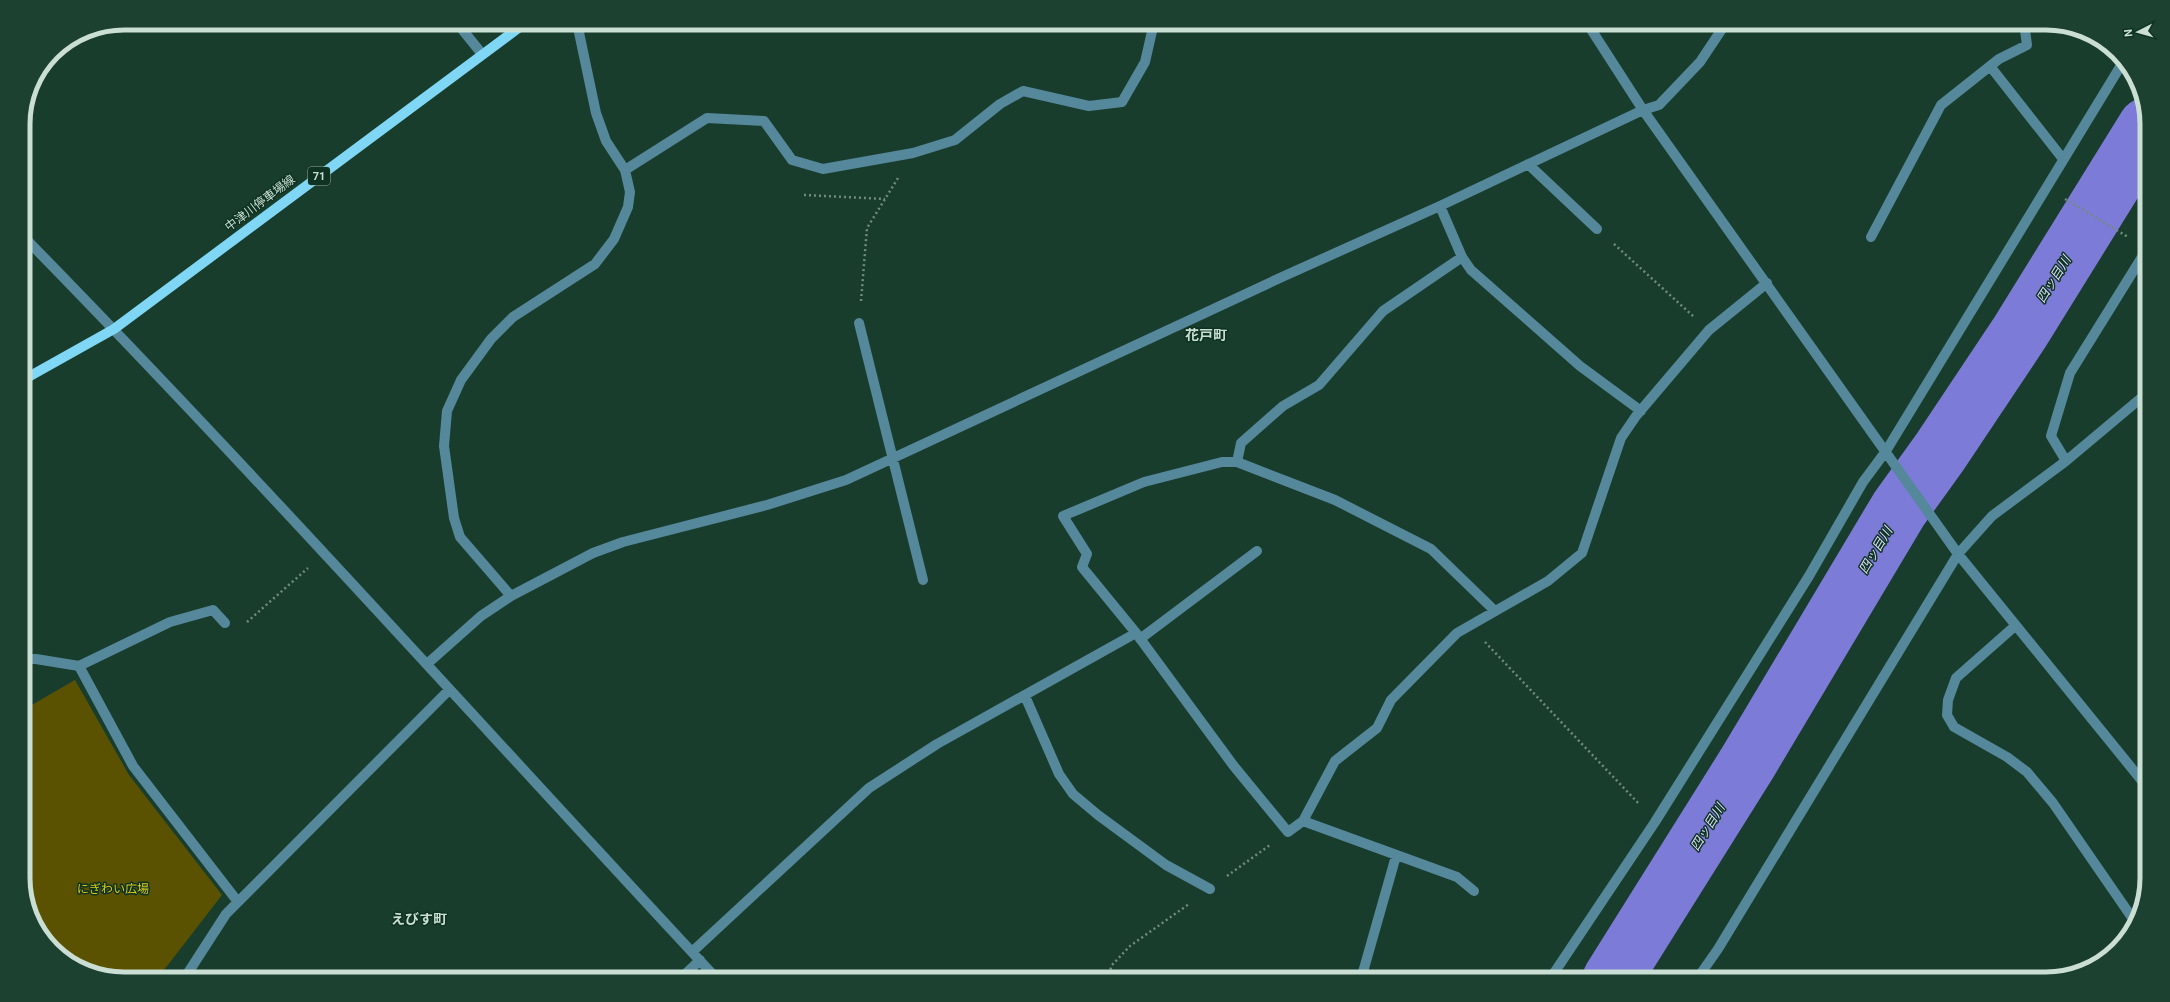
<svg xmlns="http://www.w3.org/2000/svg" width="2170" height="1002" viewBox="0 0 2170 1002" font-family="Roboto,'Noto Sans JP',sans-serif">
<style>
.green{fill:#5a5201}
.lines{fill:none;stroke-linecap:round;stroke-linejoin:round}
.river{stroke:#7d7bd8;stroke-width:59}
.path{stroke:#6f8c7e;stroke-width:2.5;stroke-dasharray:2 3;stroke-linecap:butt}
.minor{stroke:#54889a;stroke-width:10}
.major{stroke:#80d7f5;stroke-width:10}
.labels{text-anchor:middle;stroke-width:3;stroke-linejoin:round;paint-order:stroke}
.shield{fill:#0e3323;stroke:#92ab9e;stroke-width:1}
.shield-label{font-size:11px;font-weight:bold;fill:#caded3}
.street-label{font-size:12px;fill:#caded3;stroke:#0e3323}
.park-label{font-size:12px;fill:#dac81a;stroke:#0e3323}
.water-label{font-size:13px;font-style:italic;fill:#dcdef7;stroke:#0e3323}
.quarter-label{font-size:14px;font-weight:bold;fill:#caded3;stroke:#0e3323}
.rim{fill:none;stroke:#caded3;stroke-width:5}
</style>
<rect width="100%" height="100%" fill="#193d2d"/>
<path class="green" d="M 75,680 L 129,775 L 222,895 L 157,979 L 124,979 L 85,971 L 44,939 L 23,885 L 23,710 Z"/>
<g class="lines">
<path class="river" d="M 1612,979 L 1748,762 L 1899,509 L 1940,452 L 2020,332 L 2147,127"/>
<path class="path" d="M 804,195 L 885,199
M 2065,199 L 2128,237
M 1614,244 L 1693,316
M 861,301 L 867,228 L 898,178
M 247,622 L 308,568
M 1485,642 L 1640,805
M 1227,876 L 1270,845
M 1024,979 L 1110,971
M 1107,979 L 1112,965 L 1130,946 L 1189,904"/>
<path class="minor" d="M 457,23 L 482,54
M 1587,23 L 1643,110 L 1958,554 L 2147,787
M 1990,66 L 2063,159
M 1528,164 L 1597,229
M 625,170 L 707,118 L 764,121 L 792,160 L 823,169 L 913,153 L 955,140 L 1000,104 L 1023,91 L 1089,106 L 1122,102 L 1145,62 L 1153,27 L 1150,23
M 23,236 C 260,478 486,731 717,979
M 1871,237 L 1941,105 L 1999,59 L 2027,45 L 2024,23
M 1462,257 L 1471,270 L 1580,366 L 1641,411
M 859,323 L 923,580
M 2066,461 L 2051,436 L 2070,373 L 2147,249
M 1237,462 L 1241,443 L 1283,406 L 1319,385 L 1383,311 L 1462,257 L 1440,206
M 511,596 L 460,537 L 454,518 L 444,446 L 447,411 L 461,380 L 491,339 L 513,317 L 595,264 L 614,239 L 628,207 L 630,192 L 625,170 L 606,141 L 596,113 L 577,23
M 2015,626 L 1956,678 L 1948,700 L 1947,715 L 1954,727 L 2007,757 L 2027,772 L 2053,803 L 2135,922
M 1136,633 L 1082,567 L 1087,554 L 1063,516 L 1144,482 L 1222,462 L 1237,462 L 1335,500 L 1431,549 L 1495,611
M 1140,639 L 1257,551
M 23,659 L 36,659 L 79,666 L 133,766 L 238,902
M 427,664 L 481,616 L 511,596 L 593,553 L 623,542 L 767,505 L 846,480 L 1282,277 L 1440,206 L 1643,110 L 1659,105 L 1700,62 L 1726,23
M 79,666 L 170,622 L 213,610 L 225,623
M 1025,696 L 1059,774 L 1073,794 L 1098,815 L 1166,865 L 1210,889
M 1303,821 L 1457,877 L 1474,891
M 692,952 L 869,788 L 937,744 L 1136,633 L 1233,765 L 1288,832 L 1303,821 L 1335,761 L 1377,728 L 1391,700 L 1457,633 L 1548,581 L 1582,553 L 1621,438 L 1636,416 L 1709,330 L 1767,283
M 184,979 L 226,914 L 449,690
M 680,979 L 700,960
M 1361,979 L 1396,856
M 1550,979 L 1655,822 L 1809,576 L 1863,482 L 1886,451 L 2123,62
M 1697,979 L 1718,949 L 1958,554 L 1992,516 L 2066,461 L 2147,393"/>
<path class="major" d="M 23,380 L 114,329 L 525,23"/>
</g>
<g class="labels">
<rect class="shield" x="308" y="167" width="22" height="18" rx="3"/>
<g class="shield-label">
<text x="319" y="180">71</text>
</g>
<g class="street-label">
<text transform="translate(260 203) rotate(-37)" y="4">中津川停車場線</text>
</g>
<g class="park-label">
<text x="113" y="893">にぎわい広場</text>
</g>
<g class="water-label">
<text transform="translate(2053 279) rotate(-58)" y="5">四ッ目川</text>
<text transform="translate(1875 550) rotate(-59)" y="5">四ッ目川</text>
<text transform="translate(1707 827) rotate(-58)" y="5">四ッ目川</text>
</g>
<g class="quarter-label">
<text x="1206" y="340">花戸町</text>
<text x="419" y="924">えびす町</text>
</g>
</g>
<path d="M0 0H2170V1002H0ZM124 30H2046A94 94 0 0 1 2140 124V878A94 94 0 0 1 2046 972H124A94 94 0 0 1 30 878V124A94 94 0 0 1 124 30Z" fill="#1d4131" fill-rule="evenodd"/>
<path class="rim" d="M124 30H2046A94 94 0 0 1 2140 124V878A94 94 0 0 1 2046 972H124A94 94 0 0 1 30 878V124A94 94 0 0 1 124 30Z"/>
<g transform="translate(2138 32) rotate(264)" stroke="#0e3323" stroke-width="3" paint-order="stroke">
<path d="M0-3L7 15L0 10L-7 15Z" fill="#caded3"/>
<text y="-6" font-size="11" font-weight="bold" text-anchor="middle" fill="#caded3">N</text>
</g>
</svg>
